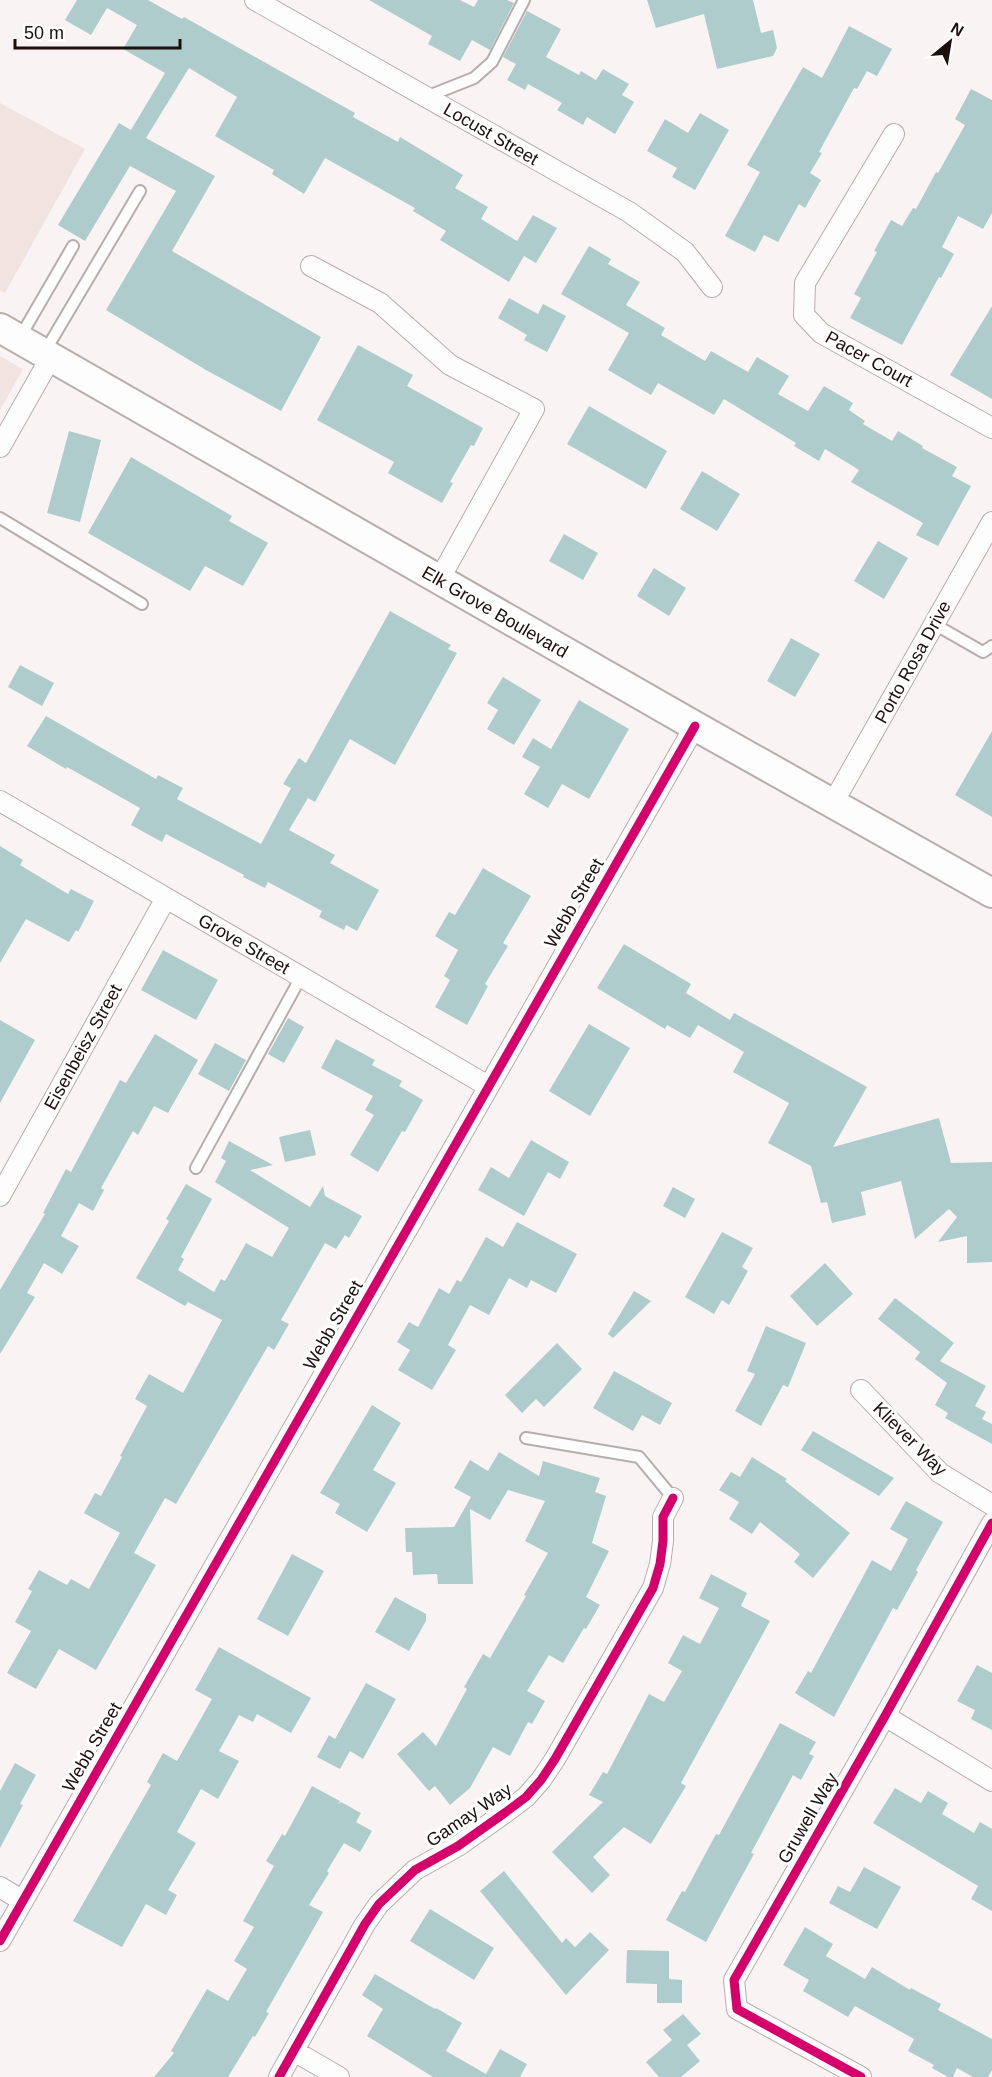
<svg xmlns="http://www.w3.org/2000/svg" width="992" height="2077" viewBox="0 0 992 2077" font-family="Arial,sans-serif">
<style>
.built{fill:#f0e3e0}
.building{fill:#afcccc}
.lines{fill:none;stroke-linecap:round;stroke-linejoin:round}
.service-casing{stroke:#b7aeac;stroke-width:14}
.minor-casing{stroke:#b7aeac;stroke-width:22}
.secondary-casing{stroke:#b7aeac;stroke-width:32}
.service{stroke:#fefdfd;stroke-width:10}
.minor{stroke:#fefdfd;stroke-width:20}
.secondary{stroke:#fefdfd;stroke-width:28}
.cycleway-casing{stroke:#fff;stroke-width:13}
.cycleway{stroke:#d6006c;stroke-width:9}
.labels{text-anchor:middle;stroke-width:6;stroke-linejoin:round;paint-order:stroke}
.street-label{font-size:18px;fill:#1c0f0c;stroke:#fff}
</style>
<rect width="100%" height="100%" fill="#f9f4f3"/>
<path class="built" d="M 0,103 L 85,149 L 5,293 L 0,291 Z
M 0,356 L 23,369 L 0,410 Z"/>
<path class="building" d="M 77,0 L 148,0 L 182,19 L 184,17 L 355,113 L 353,117 L 398,142 L 400,137 L 463,175 L 455,188 L 488,207 L 481,219 L 517,241 L 533,215 L 557,228 L 536,263 L 524,256 L 509,282 L 440,240 L 446,231 L 413,211 L 415,208 L 325,158 L 304,194 L 272,174 L 274,170 L 215,136 L 237,97 L 189,68 L 146,138 L 215,176 L 172,251 L 321,337 L 281,411 L 206,370 L 106,310 L 176,191 L 130,166 L 85,241 L 58,225 L 119,123 L 131,130 L 165,73 L 123,49 L 137,25 L 107,8 L 91,35 L 65,20 Z
M 369,0 L 460,0 L 474,7 L 478,0 L 507,0 L 514,3 L 490,50 L 472,40 L 460,61 L 428,44 L 432,36 Z
M 647,0 L 753,0 L 761,33 L 773,30 L 777,48 L 773,56 L 717,69 L 704,14 L 656,28 Z
M 527,11 L 561,29 L 546,57 L 579,75 L 581,71 L 596,80 L 603,69 L 629,84 L 622,95 L 634,102 L 615,134 L 587,117 L 583,125 L 557,110 L 562,103 L 528,84 L 525,90 L 507,80 L 516,64 L 503,57 Z
M 849,26 L 892,49 L 877,76 L 867,71 L 857,89 L 854,88 L 819,152 L 822,153 L 810,173 L 821,180 L 805,208 L 799,204 L 778,242 L 764,235 L 755,252 L 725,236 L 760,172 L 747,165 L 803,67 L 822,78 Z
M 971,89 L 992,100 L 992,213 L 983,229 L 958,216 L 942,247 L 954,254 L 941,278 L 939,277 L 902,345 L 850,318 L 861,298 L 854,294 L 877,252 L 874,251 L 891,220 L 902,226 L 913,208 L 916,209 L 936,172 L 938,173 L 965,125 L 955,119 Z
M 700,113 L 729,130 L 695,190 L 672,177 L 677,168 L 647,151 L 665,119 L 688,133 Z
M 589,246 L 611,259 L 608,264 L 640,282 L 626,305 L 665,328 L 661,335 L 705,361 L 711,351 L 748,372 L 757,357 L 789,376 L 778,394 L 808,411 L 824,386 L 853,403 L 849,410 L 865,421 L 863,424 L 892,441 L 898,431 L 923,446 L 922,448 L 957,467 L 952,476 L 971,486 L 938,546 L 916,535 L 923,523 L 851,482 L 859,470 L 825,449 L 819,461 L 794,446 L 796,443 L 724,399 L 714,415 L 658,383 L 651,395 L 608,370 L 629,333 L 561,294 Z
M 509,298 L 538,314 L 543,304 L 566,316 L 547,352 L 524,340 L 527,335 L 498,318 Z
M 992,306 L 992,399 L 950,375 Z
M 358,345 L 413,375 L 407,386 L 483,428 L 474,446 L 471,445 L 450,482 L 453,483 L 442,503 L 388,473 L 394,462 L 317,420 Z
M 589,406 L 667,451 L 646,489 L 567,444 Z
M 69,431 L 101,440 L 80,522 L 47,513 Z
M 131,457 L 232,516 L 229,521 L 268,543 L 243,586 L 205,566 L 190,591 L 88,533 Z
M 702,471 L 740,494 L 717,531 L 680,509 Z
M 564,534 L 598,553 L 583,580 L 549,561 Z
M 878,541 L 908,558 L 884,599 L 854,581 Z
M 654,568 L 686,588 L 669,616 L 637,596 Z
M 390,611 L 451,645 L 448,649 L 457,653 L 395,765 L 350,739 L 315,802 L 308,798 L 289,830 L 335,855 L 330,863 L 379,890 L 357,931 L 346,925 L 344,930 L 319,917 L 322,911 L 268,882 L 265,888 L 243,877 L 244,875 L 166,834 L 162,842 L 131,825 L 140,808 L 67,767 L 66,769 L 27,746 L 46,716 L 156,779 L 158,775 L 183,788 L 177,799 L 261,844 L 291,788 L 283,784 L 299,758 L 306,763 Z
M 791,638 L 820,654 L 795,697 L 767,681 Z
M 20,665 L 54,683 L 42,706 L 8,687 Z
M 503,677 L 541,700 L 514,745 L 487,729 L 498,710 L 487,703 Z
M 579,700 L 629,729 L 589,799 L 562,784 L 548,808 L 524,794 L 540,767 L 522,757 L 533,738 L 551,749 Z
M 992,731 L 992,817 L 955,795 Z
M 0,846 L 23,860 L 20,865 L 68,894 L 71,889 L 94,901 L 78,932 L 76,930 L 69,942 L 26,919 L 0,963 Z
M 483,868 L 531,896 L 503,943 L 508,946 L 485,984 L 488,986 L 467,1025 L 435,1007 L 450,980 L 444,976 L 458,950 L 435,936 L 449,912 L 455,915 Z
M 624,944 L 691,984 L 686,993 L 730,1020 L 734,1013 L 867,1087 L 833,1147 L 939,1118 L 951,1163 L 992,1162 L 992,1262 L 967,1263 L 967,1236 L 938,1242 L 957,1217 L 949,1209 L 915,1239 L 901,1181 L 861,1192 L 866,1215 L 832,1223 L 827,1202 L 821,1203 L 811,1166 L 768,1143 L 789,1103 L 733,1072 L 744,1052 L 698,1025 L 690,1038 L 667,1025 L 665,1029 L 597,988 Z
M 163,950 L 218,980 L 196,1020 L 141,990 Z
M 288,1018 L 304,1027 L 284,1063 L 268,1054 Z
M 0,1020 L 35,1040 L 0,1103 Z
M 589,1024 L 630,1048 L 590,1116 L 549,1091 Z
M 155,1034 L 198,1060 L 168,1113 L 154,1106 L 138,1135 L 133,1131 L 101,1188 L 104,1190 L 93,1211 L 79,1203 L 61,1236 L 79,1246 L 62,1274 L 44,1263 L 27,1293 L 35,1297 L 0,1354 L 0,1290 L 45,1214 L 43,1213 L 66,1169 L 71,1172 L 120,1080 L 126,1083 Z
M 336,1039 L 375,1060 L 372,1065 L 402,1081 L 399,1086 L 423,1100 L 405,1132 L 402,1131 L 378,1172 L 350,1155 L 374,1115 L 365,1110 L 373,1096 L 321,1068 Z
M 215,1043 L 246,1060 L 229,1091 L 198,1074 Z
M 310,1130 L 316,1155 L 285,1162 L 279,1137 Z
M 531,1140 L 569,1162 L 560,1179 L 548,1172 L 524,1216 L 478,1190 L 491,1167 L 509,1178 Z
M 229,1141 L 273,1165 L 250,1170 L 310,1207 L 323,1186 L 325,1196 L 362,1216 L 349,1238 L 345,1235 L 336,1249 L 325,1243 L 281,1320 L 289,1324 L 274,1350 L 268,1346 L 176,1504 L 165,1498 L 134,1553 L 156,1565 L 96,1670 L 59,1649 L 36,1689 L 7,1673 L 31,1631 L 15,1622 L 32,1591 L 28,1589 L 39,1570 L 67,1585 L 71,1579 L 89,1589 L 120,1533 L 84,1513 L 95,1493 L 101,1496 L 122,1457 L 120,1456 L 147,1406 L 135,1399 L 149,1374 L 183,1393 L 222,1320 L 188,1302 L 185,1306 L 136,1278 L 169,1221 L 166,1219 L 186,1184 L 212,1199 L 181,1257 L 184,1259 L 178,1270 L 214,1292 L 221,1279 L 225,1281 L 246,1243 L 272,1257 L 289,1228 L 215,1182 L 226,1161 L 221,1158 Z
M 673,1187 L 695,1199 L 685,1218 L 663,1206 Z
M 517,1222 L 577,1254 L 556,1293 L 531,1280 L 527,1288 L 509,1278 L 489,1315 L 470,1305 L 448,1345 L 456,1350 L 432,1390 L 398,1370 L 410,1350 L 397,1342 L 409,1322 L 418,1327 L 439,1288 L 449,1294 L 457,1280 L 461,1282 L 486,1237 L 503,1247 Z
M 722,1232 L 753,1248 L 742,1267 L 748,1271 L 729,1305 L 722,1300 L 714,1314 L 685,1297 Z
M 825,1263 L 853,1294 L 817,1326 L 790,1296 Z
M 634,1291 L 651,1301 L 613,1338 L 608,1334 Z
M 895,1298 L 954,1343 L 940,1361 L 986,1386 L 975,1406 L 986,1412 L 982,1419 L 992,1424 L 992,1444 L 945,1418 L 948,1413 L 935,1405 L 947,1383 L 915,1359 L 920,1352 L 878,1319 Z
M 766,1326 L 806,1343 L 788,1387 L 783,1385 L 761,1426 L 735,1411 L 755,1374 L 747,1371 Z
M 557,1343 L 582,1369 L 544,1407 L 536,1399 L 522,1413 L 505,1395 Z
M 614,1371 L 672,1403 L 660,1425 L 642,1415 L 633,1431 L 593,1408 Z
M 372,1405 L 401,1423 L 373,1470 L 396,1483 L 367,1532 L 335,1513 L 340,1504 L 320,1493 Z
M 813,1431 L 894,1478 L 879,1496 L 801,1450 Z
M 499,1452 L 539,1476 L 543,1461 L 600,1478 L 595,1492 L 606,1496 L 592,1543 L 609,1551 L 586,1597 L 600,1605 L 586,1629 L 584,1628 L 563,1663 L 549,1655 L 527,1691 L 545,1701 L 532,1724 L 528,1722 L 510,1756 L 493,1747 L 470,1788 L 450,1805 L 435,1786 L 429,1791 L 397,1754 L 423,1732 L 436,1746 L 467,1689 L 464,1687 L 483,1654 L 490,1658 L 526,1596 L 524,1595 L 548,1553 L 525,1541 L 545,1501 L 508,1490 L 490,1520 L 470,1509 L 473,1584 L 438,1584 L 437,1574 L 413,1575 L 412,1552 L 406,1552 L 405,1528 L 454,1527 L 471,1497 L 454,1488 L 470,1460 L 488,1471 Z
M 752,1457 L 787,1479 L 785,1481 L 850,1533 L 813,1578 L 794,1562 L 800,1554 L 760,1522 L 752,1534 L 729,1519 L 739,1502 L 719,1490 L 731,1472 L 740,1477 Z
M 906,1501 L 943,1522 L 916,1570 L 918,1572 L 897,1610 L 893,1608 L 834,1717 L 795,1693 L 808,1671 L 811,1673 L 872,1560 L 891,1571 L 908,1539 L 890,1529 Z
M 292,1554 L 324,1571 L 288,1636 L 257,1619 Z
M 711,1574 L 747,1593 L 741,1606 L 770,1621 L 681,1783 L 686,1786 L 651,1844 L 624,1827 L 593,1857 L 610,1875 L 592,1893 L 552,1852 L 603,1802 L 589,1795 L 603,1772 L 607,1774 L 649,1694 L 664,1702 L 682,1671 L 668,1663 L 683,1635 L 700,1644 L 719,1608 L 699,1598 Z
M 395,1597 L 426,1614 L 426,1621 L 409,1651 L 375,1632 Z
M 219,1647 L 311,1698 L 291,1733 L 257,1714 L 253,1722 L 239,1715 L 219,1751 L 239,1761 L 218,1799 L 201,1789 L 177,1832 L 196,1843 L 168,1890 L 177,1895 L 166,1915 L 146,1904 L 122,1947 L 73,1921 L 151,1785 L 147,1782 L 163,1753 L 177,1761 L 212,1699 L 195,1690 Z
M 977,1665 L 992,1673 L 992,1730 L 971,1719 L 975,1710 L 957,1701 Z
M 366,1683 L 396,1699 L 363,1759 L 350,1751 L 340,1769 L 317,1757 L 329,1735 L 335,1739 Z
M 780,1723 L 816,1742 L 809,1754 L 814,1756 L 801,1780 L 793,1775 L 751,1853 L 754,1854 L 706,1942 L 666,1920 L 682,1891 L 685,1892 L 716,1834 L 719,1835 Z
M 15,1763 L 36,1775 L 20,1804 L 23,1805 L 0,1848 L 0,1791 Z
M 312,1786 L 340,1801 L 338,1804 L 341,1802 L 361,1813 L 356,1822 L 372,1831 L 360,1852 L 344,1843 L 327,1871 L 329,1873 L 309,1905 L 323,1912 L 266,2012 L 269,2013 L 255,2037 L 253,2036 L 228,2077 L 154,2077 L 174,2053 L 171,2051 L 207,1989 L 228,2001 L 247,1969 L 234,1961 L 254,1927 L 243,1921 L 274,1866 L 266,1861 L 282,1834 L 285,1836 Z
M 895,1788 L 921,1803 L 928,1791 L 948,1803 L 942,1814 L 974,1833 L 980,1822 L 992,1829 L 992,1911 L 971,1899 L 978,1886 L 873,1823 Z
M 864,1867 L 901,1887 L 877,1929 L 829,1903 L 838,1886 L 850,1892 Z
M 504,1871 L 562,1943 L 566,1938 L 575,1947 L 590,1932 L 609,1950 L 566,1995 L 480,1891 Z
M 430,1909 L 494,1948 L 474,1980 L 410,1941 Z
M 805,1927 L 833,1944 L 826,1956 L 865,1979 L 872,1967 L 910,1990 L 911,1988 L 941,2004 L 938,2010 L 992,2039 L 992,2070 L 988,2077 L 973,2077 L 957,2068 L 953,2077 L 948,2077 L 932,2068 L 934,2065 L 908,2051 L 914,2039 L 855,2006 L 848,2017 L 803,1991 L 809,1980 L 783,1965 Z
M 627,1950 L 669,1951 L 669,1979 L 682,1980 L 682,2003 L 657,2003 L 657,1984 L 626,1983 Z
M 375,1974 L 435,2009 L 436,2008 L 462,2023 L 446,2051 L 486,2074 L 500,2049 L 527,2064 L 520,2077 L 433,2077 L 367,2036 L 383,2009 L 362,1995 Z
M 683,2014 L 701,2034 L 687,2045 L 700,2061 L 681,2077 L 659,2077 L 646,2062 L 672,2040 L 663,2030 Z"/>
<g class="lines">
<g class="service-casing">
<path id="service" d="M 426,97 L 474,78 L 492,62 L 524,0
M 19,339 L 73,246
M 44,353 L 140,191
M 0,518 L 142,604
M 934,624 L 983,652 L 992,646
M 196,1168 L 301,977
M 526,1438 L 639,1457 L 673,1498"/>
</g>
<g class="minor-casing">
<path id="minor" d="M 255,0 L 629,212 L 685,252 L 712,287
M 894,134 L 805,283 L 804,315 L 821,333 L 992,428
M 311,266 L 380,303 L 450,365 L 534,409 L 439,580
M 0,447 L 51,357
M 0,801 L 488,1086
M 833,803 L 992,522
M 0,1196 L 166,898
M 861,1390 L 940,1473 L 992,1505
M 885,1716 L 992,1781
M 0,1887 L 23,1901
M 0,1941 L 695,726
M 294,2051 L 339,2077
M 279,2077 L 365,1924 L 379,1904 L 415,1870 L 458,1846 L 506,1812 L 526,1797 L 541,1780 L 555,1759 L 653,1588 L 660,1564 L 663,1541 L 663,1517 L 673,1498
M 861,2077 L 737,2009 L 734,1980 L 885,1716 L 992,1523"/>
</g>
<g class="secondary-casing">
<path id="secondary" d="M 0,328 L 695,726 L 992,893"/>
</g>
<use href="#service" class="service"/>
<use href="#minor" class="minor"/>
<use href="#secondary" class="secondary"/>
<g class="cycleway-casing">
<path id="cycleway" d="M 0,1941 L 695,726
M 279,2077 L 365,1924 L 379,1904 L 415,1870 L 458,1846 L 506,1812 L 526,1797 L 541,1780 L 555,1759 L 653,1588 L 660,1564 L 663,1541 L 663,1517 L 673,1498
M 861,2077 L 737,2009 L 734,1980 L 885,1716 L 992,1523"/>
</g>
<use href="#cycleway" class="cycleway"/>
</g>
<g class="labels">
<g class="street-label">
<text transform="translate(491 134) rotate(30)" y="6">Locust Street</text>
<text transform="translate(869 359) rotate(29)" y="6">Pacer Court</text>
<text transform="translate(495 612) rotate(30)" y="6">Elk Grove Boulevard</text>
<text transform="translate(913 662) rotate(-61)" y="6">Porto Rosa Drive</text>
<text transform="translate(574 903) rotate(-60)" y="6">Webb Street</text>
<text transform="translate(244 944) rotate(30)" y="6">Grove Street</text>
<text transform="translate(83 1047) rotate(-61)" y="6">Eisenbeisz Street</text>
<text transform="translate(333 1325) rotate(-60)" y="6">Webb Street</text>
<text transform="translate(910 1439) rotate(45)" y="6">Kliever Way</text>
<text transform="translate(92 1747) rotate(-60)" y="6">Webb Street</text>
<text transform="translate(469 1815) rotate(-34)" y="6">Gamay Way</text>
<text transform="translate(808 1818) rotate(-60)" y="6">Gruwell Way</text>
</g>
</g>
<g transform="translate(950 42) rotate(30)" stroke="#ffffff" stroke-width="4.5" paint-order="stroke">
<path d="M0-4.5L10 22L0 15L-10 22Z" fill="#1c0f0c"/>
<text y="-9" font-size="16" font-weight="bold" text-anchor="middle" fill="#1c0f0c">N</text>
</g>
<path d="M15 39v9h165v-9" fill="none" stroke="#1c0f0c" stroke-width="3"/>
<text x="24" y="39" font-size="18" fill="#1c0f0c" stroke="#ffffff" stroke-width="4.5" paint-order="stroke">50 m</text>
</svg>
